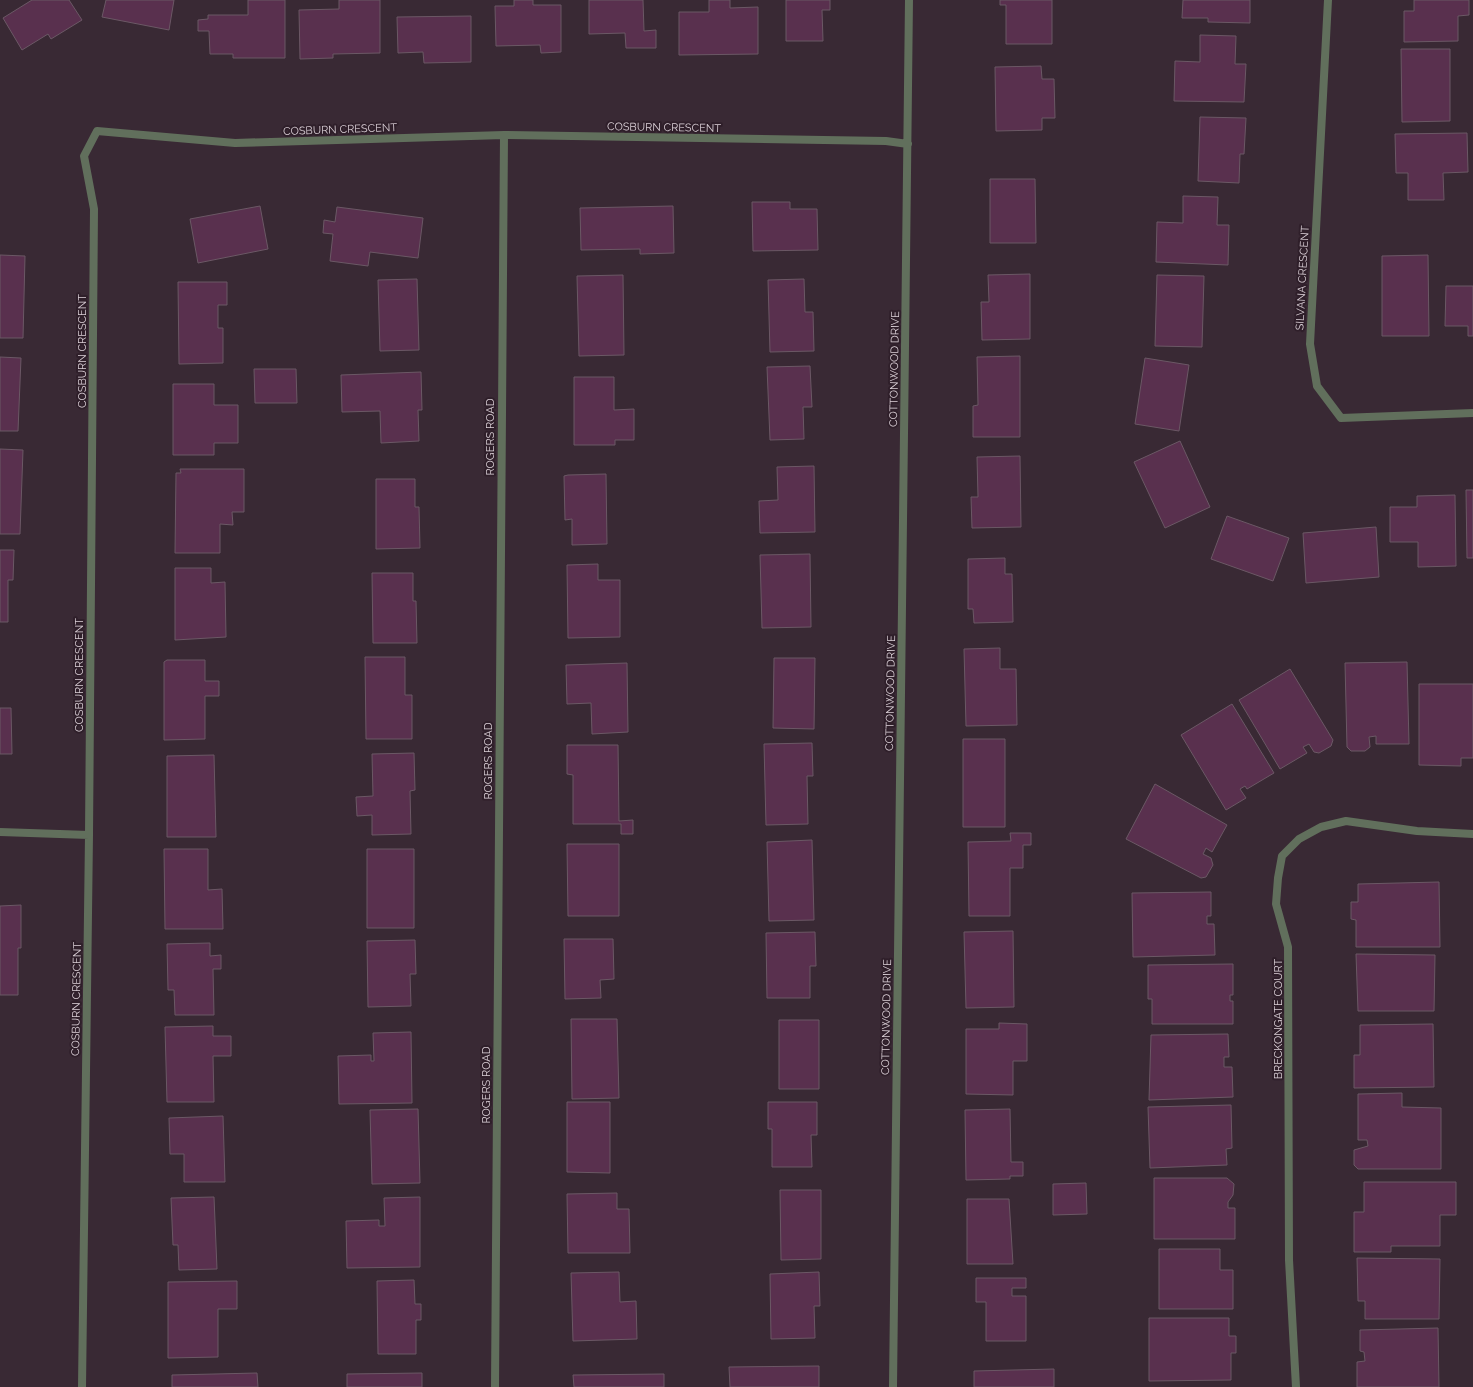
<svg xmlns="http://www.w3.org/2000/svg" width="1473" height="1387" viewBox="0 0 1473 1387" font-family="Raleway,sans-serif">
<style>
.building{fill:#59304e;stroke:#6b5865}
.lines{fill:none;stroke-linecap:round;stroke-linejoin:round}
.minor{stroke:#616f5c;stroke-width:8}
.labels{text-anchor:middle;stroke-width:4;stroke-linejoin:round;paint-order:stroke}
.street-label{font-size:11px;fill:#dbd0d7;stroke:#2f1f2a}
</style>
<rect width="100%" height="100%" fill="#392934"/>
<path class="building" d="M 32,0 L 69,0 L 82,20 L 51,39 L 48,34 L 22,50 L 3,18 Z
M 106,0 L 174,0 L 169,30 L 102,17 Z
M 248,0 L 285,0 L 285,58 L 233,58 L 233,54 L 210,54 L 209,31 L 198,31 L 198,20 L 208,19 L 208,15 L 248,15 Z
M 339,0 L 380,0 L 380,53 L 333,54 L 333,58 L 300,59 L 299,10 L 339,9 Z
M 514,0 L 533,0 L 533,5 L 561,5 L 561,52 L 541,53 L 540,45 L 496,46 L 495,6 L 514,6 Z
M 589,0 L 643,0 L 644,31 L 656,30 L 656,48 L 626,48 L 625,33 L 589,34 Z
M 709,0 L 730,0 L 730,8 L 758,7 L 758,54 L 679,55 L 679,12 L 709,12 Z
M 786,0 L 830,0 L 830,10 L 822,10 L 823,41 L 786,41 Z
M 1000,0 L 1052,0 L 1052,44 L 1006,44 L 1006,5 L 1000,5 Z
M 1183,0 L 1250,0 L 1250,23 L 1208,22 L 1208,18 L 1182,18 Z
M 1414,0 L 1469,0 L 1469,15 L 1458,16 L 1458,41 L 1404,42 L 1404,11 L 1414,11 Z
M 471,16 L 471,62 L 424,63 L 423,52 L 398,53 L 397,17 Z
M 1200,35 L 1236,36 L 1235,64 L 1246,64 L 1244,102 L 1174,101 L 1175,61 L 1200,62 Z
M 1401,49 L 1450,49 L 1450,121 L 1402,122 Z
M 1041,66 L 1042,79 L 1054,79 L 1055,118 L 1042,118 L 1042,130 L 996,131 L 995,67 Z
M 1200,117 L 1246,118 L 1244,154 L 1240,154 L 1239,183 L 1198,181 Z
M 1467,133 L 1468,172 L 1443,173 L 1444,200 L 1408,200 L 1408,173 L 1396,173 L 1395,134 Z
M 990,179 L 1035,179 L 1036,243 L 990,243 Z
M 1183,196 L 1218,197 L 1217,225 L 1229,225 L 1228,265 L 1156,262 L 1157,222 L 1183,223 Z
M 752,202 L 790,202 L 790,209 L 817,209 L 818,250 L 753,251 Z
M 260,206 L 268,249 L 198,263 L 190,219 Z
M 673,206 L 674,253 L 640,254 L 640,249 L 581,250 L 580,208 Z
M 337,207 L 423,218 L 418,258 L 370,252 L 368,266 L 330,261 L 333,234 L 323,233 L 324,220 L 335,222 Z
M 0,255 L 25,256 L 23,338 L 0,338 Z
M 1428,255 L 1429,336 L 1382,336 L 1382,256 Z
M 1030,274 L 1030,339 L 982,340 L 981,302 L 989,302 L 988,275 Z
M 623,275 L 624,355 L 579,356 L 577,276 Z
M 1157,275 L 1204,276 L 1202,347 L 1155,346 Z
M 417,279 L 419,350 L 380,351 L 378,280 Z
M 804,279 L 805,312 L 813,312 L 814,351 L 770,352 L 768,280 Z
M 178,282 L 227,282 L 227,305 L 218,305 L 218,328 L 223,328 L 223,363 L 179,364 Z
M 1446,286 L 1473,286 L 1473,336 L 1468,336 L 1468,326 L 1445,326 Z
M 1020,356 L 1020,437 L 973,437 L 973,406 L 978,405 L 977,357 Z
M 0,357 L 21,358 L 18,431 L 0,431 Z
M 1145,358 L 1189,365 L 1179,431 L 1135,424 Z
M 810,366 L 812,407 L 803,407 L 804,439 L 770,440 L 767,367 Z
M 254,369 L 296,369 L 297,403 L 255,403 Z
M 421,372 L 422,410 L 418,410 L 419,441 L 381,443 L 380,411 L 342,412 L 341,375 Z
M 574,377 L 614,377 L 614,410 L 634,409 L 634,440 L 615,440 L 615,445 L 574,445 Z
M 173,384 L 214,384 L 214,405 L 238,405 L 238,443 L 214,443 L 214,455 L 173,455 Z
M 1180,441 L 1210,507 L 1165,528 L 1134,462 Z
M 0,449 L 23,450 L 20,534 L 0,534 Z
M 1020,456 L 1021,527 L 972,528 L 971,497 L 978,497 L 977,457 Z
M 814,466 L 815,532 L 760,533 L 759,501 L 778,500 L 777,467 Z
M 180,469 L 244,469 L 244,512 L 232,512 L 233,525 L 220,524 L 220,553 L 175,553 L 176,473 L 181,473 Z
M 606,474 L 607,544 L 572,545 L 572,519 L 565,520 L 564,476 L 568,475 Z
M 376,479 L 415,479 L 415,507 L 419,507 L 420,548 L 376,549 Z
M 1466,490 L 1473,490 L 1473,558 L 1467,558 Z
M 1455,495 L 1456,566 L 1418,567 L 1418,542 L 1390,542 L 1390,507 L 1417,507 L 1417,496 Z
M 1227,516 L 1289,538 L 1273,581 L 1211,559 Z
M 1376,527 L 1379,577 L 1306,583 L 1303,533 Z
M 0,550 L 14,550 L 13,580 L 8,580 L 8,622 L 0,622 Z
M 810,554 L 811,627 L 762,628 L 760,555 Z
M 1005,558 L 1005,574 L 1012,574 L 1013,622 L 974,623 L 973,609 L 968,609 L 968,559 Z
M 598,564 L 598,580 L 620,580 L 620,637 L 568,638 L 567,565 Z
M 175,568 L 211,568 L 211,583 L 225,582 L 226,637 L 175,640 Z
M 372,573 L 413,573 L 413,601 L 416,601 L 417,643 L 373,643 Z
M 1000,648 L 1000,669 L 1016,669 L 1017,725 L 966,726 L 964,649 Z
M 365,657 L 405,657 L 405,695 L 412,695 L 412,739 L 366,739 Z
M 774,658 L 815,658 L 814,729 L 773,728 Z
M 167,660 L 205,660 L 205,681 L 219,681 L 219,696 L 205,696 L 205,739 L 164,740 L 164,662 Z
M 1407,662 L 1409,744 L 1376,744 L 1376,736 L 1369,737 L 1370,747 L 1365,751 L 1351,751 L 1347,747 L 1345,663 Z
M 627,663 L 628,732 L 592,734 L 591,703 L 567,704 L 566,665 Z
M 1290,669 L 1333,740 L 1331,746 L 1319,753 L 1314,752 L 1309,744 L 1303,747 L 1307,753 L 1280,769 L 1239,700 Z
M 1419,684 L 1473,684 L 1473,758 L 1461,758 L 1461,766 L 1419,765 Z
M 1232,704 L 1274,773 L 1247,789 L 1245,786 L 1240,789 L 1246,798 L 1226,810 L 1181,735 Z
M 0,708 L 11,708 L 12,754 L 0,754 Z
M 963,739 L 1005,739 L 1005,827 L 963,827 Z
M 812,743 L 813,776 L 807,776 L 808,824 L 766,825 L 764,744 Z
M 567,745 L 618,745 L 619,821 L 633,820 L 633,834 L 621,834 L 621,824 L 573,824 L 573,775 L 567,774 Z
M 414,753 L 415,790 L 410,791 L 411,834 L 372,835 L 372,815 L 357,816 L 356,797 L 373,796 L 372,754 Z
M 214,755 L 216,837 L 167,837 L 167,756 Z
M 1155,784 L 1227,825 L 1212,852 L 1206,848 L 1203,854 L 1211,858 L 1213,865 L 1206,877 L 1201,878 L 1126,839 Z
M 1010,833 L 1031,833 L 1031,845 L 1023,845 L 1023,868 L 1010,868 L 1010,916 L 969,916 L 968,842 L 1011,841 Z
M 812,840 L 814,920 L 769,921 L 767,842 Z
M 567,844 L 619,844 L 619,916 L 568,916 Z
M 164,849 L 208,849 L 208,890 L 222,889 L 223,929 L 165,929 Z
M 367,849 L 414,849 L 414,928 L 367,928 Z
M 1439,882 L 1440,947 L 1356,947 L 1356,920 L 1351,919 L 1351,902 L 1358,902 L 1358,884 Z
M 1211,892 L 1211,916 L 1207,916 L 1207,924 L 1214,924 L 1215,955 L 1133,957 L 1132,893 Z
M 21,905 L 21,948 L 18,948 L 18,995 L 0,995 L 0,906 Z
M 1013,931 L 1014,1007 L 966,1008 L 964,932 Z
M 815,932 L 816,966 L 810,966 L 810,998 L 767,998 L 766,933 Z
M 564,939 L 613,939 L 614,979 L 600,980 L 601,998 L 565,999 Z
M 415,940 L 416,974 L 410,974 L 411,1006 L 368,1007 L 367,941 Z
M 210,943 L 210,956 L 221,955 L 221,969 L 213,969 L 214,1015 L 175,1015 L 174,990 L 168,990 L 167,944 Z
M 1356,954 L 1435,955 L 1434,1011 L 1358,1011 Z
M 1233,964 L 1233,995 L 1230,995 L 1230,1001 L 1233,1001 L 1233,1024 L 1152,1024 L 1152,999 L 1148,999 L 1148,965 Z
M 571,1019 L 617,1019 L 619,1098 L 572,1099 Z
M 779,1020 L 819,1020 L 819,1089 L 779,1089 Z
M 999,1023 L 1027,1024 L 1027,1061 L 1013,1061 L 1013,1095 L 966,1094 L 966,1029 L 999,1029 Z
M 1433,1024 L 1434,1087 L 1354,1088 L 1354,1055 L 1360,1055 L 1360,1025 Z
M 213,1026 L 213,1036 L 231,1036 L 231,1056 L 213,1056 L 214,1102 L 167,1102 L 165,1027 Z
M 411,1032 L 412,1103 L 339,1104 L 338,1056 L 371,1055 L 371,1061 L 374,1061 L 373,1033 Z
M 1228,1034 L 1229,1057 L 1224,1057 L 1224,1067 L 1232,1067 L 1233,1097 L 1149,1100 L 1151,1035 Z
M 1402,1093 L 1402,1107 L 1441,1108 L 1441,1169 L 1358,1169 L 1354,1165 L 1354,1150 L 1368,1146 L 1367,1140 L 1358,1140 L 1358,1094 Z
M 567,1102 L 610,1102 L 610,1173 L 567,1172 Z
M 768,1102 L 817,1102 L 817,1135 L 811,1135 L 812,1167 L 772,1167 L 772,1129 L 768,1129 Z
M 1231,1105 L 1232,1148 L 1226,1149 L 1227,1165 L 1150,1168 L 1148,1107 Z
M 418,1109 L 420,1183 L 372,1184 L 370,1110 Z
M 1010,1109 L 1011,1162 L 1023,1162 L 1023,1176 L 1010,1176 L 1010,1179 L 966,1180 L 965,1110 Z
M 223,1116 L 225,1182 L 184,1182 L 184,1154 L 170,1154 L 169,1118 Z
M 1154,1178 L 1227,1178 L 1234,1184 L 1233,1195 L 1228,1202 L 1228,1208 L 1235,1208 L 1235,1239 L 1154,1239 Z
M 1364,1182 L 1456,1182 L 1456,1215 L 1440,1215 L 1440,1246 L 1391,1246 L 1391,1252 L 1354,1252 L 1354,1212 L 1364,1212 Z
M 1086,1183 L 1087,1214 L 1053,1215 L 1053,1184 Z
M 780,1190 L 821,1190 L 821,1259 L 781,1260 Z
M 617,1193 L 617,1209 L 629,1209 L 630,1253 L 568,1253 L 567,1194 Z
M 214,1197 L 217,1269 L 179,1270 L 178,1245 L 173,1245 L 171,1198 Z
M 420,1197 L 420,1267 L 347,1268 L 346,1221 L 379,1220 L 379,1226 L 385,1226 L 384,1198 Z
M 967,1199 L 1009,1199 L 1013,1264 L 967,1264 Z
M 1159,1249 L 1220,1249 L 1220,1270 L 1233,1270 L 1233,1309 L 1159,1309 Z
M 1357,1258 L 1440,1259 L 1439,1319 L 1365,1319 L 1365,1301 L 1358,1301 Z
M 619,1272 L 620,1302 L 636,1301 L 637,1339 L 573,1341 L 571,1273 Z
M 819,1272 L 820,1306 L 814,1306 L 815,1338 L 771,1339 L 770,1274 Z
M 976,1278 L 1026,1278 L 1026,1288 L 1012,1288 L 1012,1296 L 1026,1296 L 1026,1341 L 986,1341 L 986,1302 L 976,1302 Z
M 414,1280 L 415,1304 L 421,1304 L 421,1320 L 416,1320 L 416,1354 L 378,1354 L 377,1281 Z
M 237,1281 L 237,1309 L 218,1309 L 218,1357 L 168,1358 L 168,1282 Z
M 1149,1318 L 1229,1318 L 1229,1336 L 1236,1336 L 1236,1353 L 1231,1353 L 1231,1380 L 1149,1381 Z
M 1438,1328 L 1439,1387 L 1357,1387 L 1357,1362 L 1365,1361 L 1364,1352 L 1360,1351 L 1360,1330 Z
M 819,1366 L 819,1387 L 730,1387 L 729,1367 Z
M 1054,1369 L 1054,1387 L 974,1387 L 974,1371 Z
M 257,1373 L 258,1387 L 172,1387 L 172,1375 Z
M 422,1373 L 422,1387 L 347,1387 L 347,1374 Z
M 664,1374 L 664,1387 L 574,1387 L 573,1375 Z"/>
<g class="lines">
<path class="minor" d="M 1328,0 L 1310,344 L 1317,386 L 1341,418 L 1473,413
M 0,832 L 89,835
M 82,1387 L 89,835 L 94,209 L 84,156 L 97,131 L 235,143 L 504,135 L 886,141 L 908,144
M 495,1387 L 504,135
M 893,1387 L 909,0
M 1296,1387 L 1289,1260 L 1288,947 L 1276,904 L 1278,878 L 1282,856 L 1299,839 L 1321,827 L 1346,821 L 1417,831 L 1473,834"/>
</g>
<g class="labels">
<g class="street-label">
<text transform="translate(664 127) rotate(1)" y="4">COSBURN CRESCENT</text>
<text transform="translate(340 129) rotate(-2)" y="4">COSBURN CRESCENT</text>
<text transform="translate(1302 278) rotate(-87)" y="4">SILVANA CRESCENT</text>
<text transform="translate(82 351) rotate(-90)" y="4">COSBURN CRESCENT</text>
<text transform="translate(894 369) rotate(-89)" y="4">COTTONWOOD DRIVE</text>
<text transform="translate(490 437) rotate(-90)" y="4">ROGERS ROAD</text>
<text transform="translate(79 675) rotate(-90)" y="4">COSBURN CRESCENT</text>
<text transform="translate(890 693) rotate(-89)" y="4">COTTONWOOD DRIVE</text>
<text transform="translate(488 761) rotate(-90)" y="4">ROGERS ROAD</text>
<text transform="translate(76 999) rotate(-89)" y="4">COSBURN CRESCENT</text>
<text transform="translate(886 1017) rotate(-89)" y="4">COTTONWOOD DRIVE</text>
<text transform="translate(1278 1019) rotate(-90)" y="4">BRECKONGATE COURT</text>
<text transform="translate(486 1085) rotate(-90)" y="4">ROGERS ROAD</text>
</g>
</g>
</svg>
